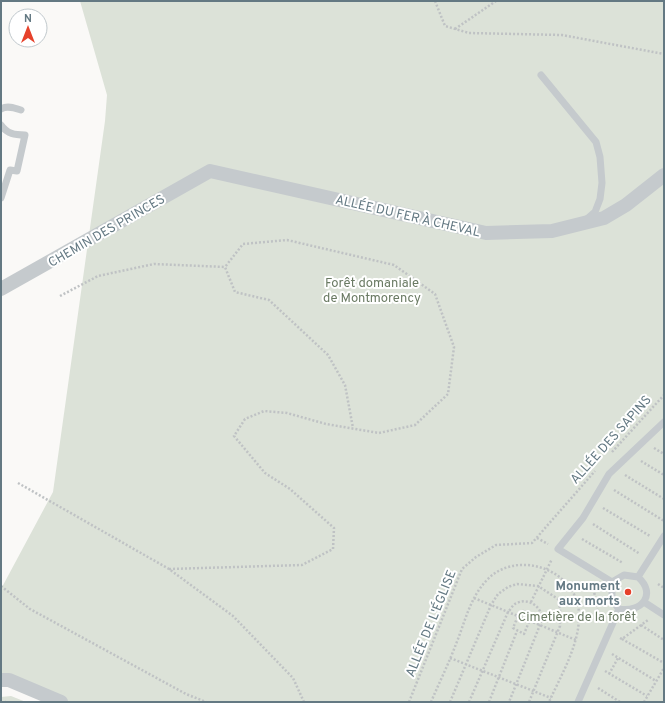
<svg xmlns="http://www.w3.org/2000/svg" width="665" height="703" viewBox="0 0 665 703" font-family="Overpass,sans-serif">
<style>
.green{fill:#dce2d8}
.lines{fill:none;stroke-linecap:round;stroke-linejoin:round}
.path{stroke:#bfc2c4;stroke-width:2.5;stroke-dasharray:2 2;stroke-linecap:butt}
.lane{stroke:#c5cacd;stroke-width:7}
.street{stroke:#c5cacd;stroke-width:14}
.poi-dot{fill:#e6412b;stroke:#fff;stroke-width:1.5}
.labels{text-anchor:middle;stroke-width:4;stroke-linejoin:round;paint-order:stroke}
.street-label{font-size:13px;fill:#647983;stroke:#fff}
.park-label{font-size:13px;fill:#6a7a63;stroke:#fff}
.poi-label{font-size:13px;font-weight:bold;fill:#647983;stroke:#fff;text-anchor:end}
</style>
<rect width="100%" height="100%" fill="#faf9f7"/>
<path class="green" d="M 80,1 L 664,1 L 664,702 L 61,702 L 1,677 L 1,589 L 53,492 L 105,121 L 107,95 Z
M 11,696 L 26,702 L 1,702 L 1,697 Z"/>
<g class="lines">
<path class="path" d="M 435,1 L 445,26 L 469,33 L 562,35 L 664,54
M 455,29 L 496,1
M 60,296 L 98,276 L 154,264 L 225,267
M 654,448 L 664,454
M 612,452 L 664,395
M 641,461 L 664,475
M 625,475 L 664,499
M 18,483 L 169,569 L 233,616 L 293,678 L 304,702
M 614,490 L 664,521
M 603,508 L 650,536
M 593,524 L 640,554
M 537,538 L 548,544
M 582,539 L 623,563
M 169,569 L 302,565 L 333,549 L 334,528 L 290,489 L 265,473 L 234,436 L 245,419 L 264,411 L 287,413 L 326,424 L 379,433 L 415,425 L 448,394 L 454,347 L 435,294 L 394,265 L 287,240 L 243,244 L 225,267 L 235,292 L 269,300 L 328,355 L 345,385 L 353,428
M 658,584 L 664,588
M 593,585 L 599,621
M 1,586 L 30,609 L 186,694 L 206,702
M 474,598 L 576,640
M 531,602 L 552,559
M 523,611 L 528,612 L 531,617 L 524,634 L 513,628 L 518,616 Z
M 641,625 L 664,640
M 620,638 L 622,639 L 648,620
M 622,639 L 664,663
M 612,654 L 656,681
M 450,658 L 551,698
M 605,671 L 647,696
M 609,674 L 618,658
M 598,688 L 620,702
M 5,702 L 6,702
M 409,702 L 462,569 L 476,557 L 496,545 L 532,543 L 595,471
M 431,702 C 439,683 449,663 456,644 C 465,622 470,598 486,581 C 515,548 578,569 579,614 C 580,644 561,675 549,702
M 450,702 L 491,605 L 498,594 L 508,587 L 517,584 L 538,586 L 558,599 L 560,608 L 560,626 L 529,702
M 469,702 L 508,612 C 511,609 513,604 517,603 C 529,597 543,608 542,620 L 509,702
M 489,702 L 517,631
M 644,702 L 664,668"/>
<path class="lane" d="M 541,75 L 596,142 L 600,157 L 602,183 L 600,199 L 595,212 L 587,219
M 1,109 C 7,105 15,108 21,110
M 1,125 C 7,134 15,135 25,135 L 17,171 L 10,170 L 1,198
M 612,582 L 558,549 L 583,518 L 609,474 L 664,422
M 644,602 L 664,615
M 619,609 C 642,613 657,594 638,577
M 578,702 L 619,609 L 612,600 L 612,582 L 624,575 L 638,577 L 664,536"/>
<path class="street" d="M 1,289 L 210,171 L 486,233 L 552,231 L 604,218 L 626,205 L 664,175
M 1,680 L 9,680 L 61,702"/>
</g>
<circle class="poi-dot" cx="628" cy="592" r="4"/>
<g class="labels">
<g class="street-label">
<text transform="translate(408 215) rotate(13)" y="5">ALLÉE DU FER À CHEVAL</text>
<text transform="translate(106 230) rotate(-30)" y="5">CHEMIN DES PRINCES</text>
<text transform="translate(610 439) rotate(-48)" y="5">ALLÉE DES SAPINS</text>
<text transform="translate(430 623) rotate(-68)" y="5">ALLÉE DE L'ÉGLISE</text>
</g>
<g class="park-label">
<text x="372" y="287">Forêt domaniale<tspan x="372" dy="15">de Montmorency</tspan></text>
<text x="577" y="621">Cimetière de la forêt</text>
</g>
<g class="poi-label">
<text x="620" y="590">Monument<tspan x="620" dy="15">aux morts</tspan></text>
</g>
</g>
<rect width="665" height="703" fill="none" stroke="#647983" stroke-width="4"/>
<g transform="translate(28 28)"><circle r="19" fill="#ffffff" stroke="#c1c9cd"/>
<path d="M0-3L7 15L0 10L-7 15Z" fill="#e6412b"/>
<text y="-6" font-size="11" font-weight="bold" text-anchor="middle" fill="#647983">N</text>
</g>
</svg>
